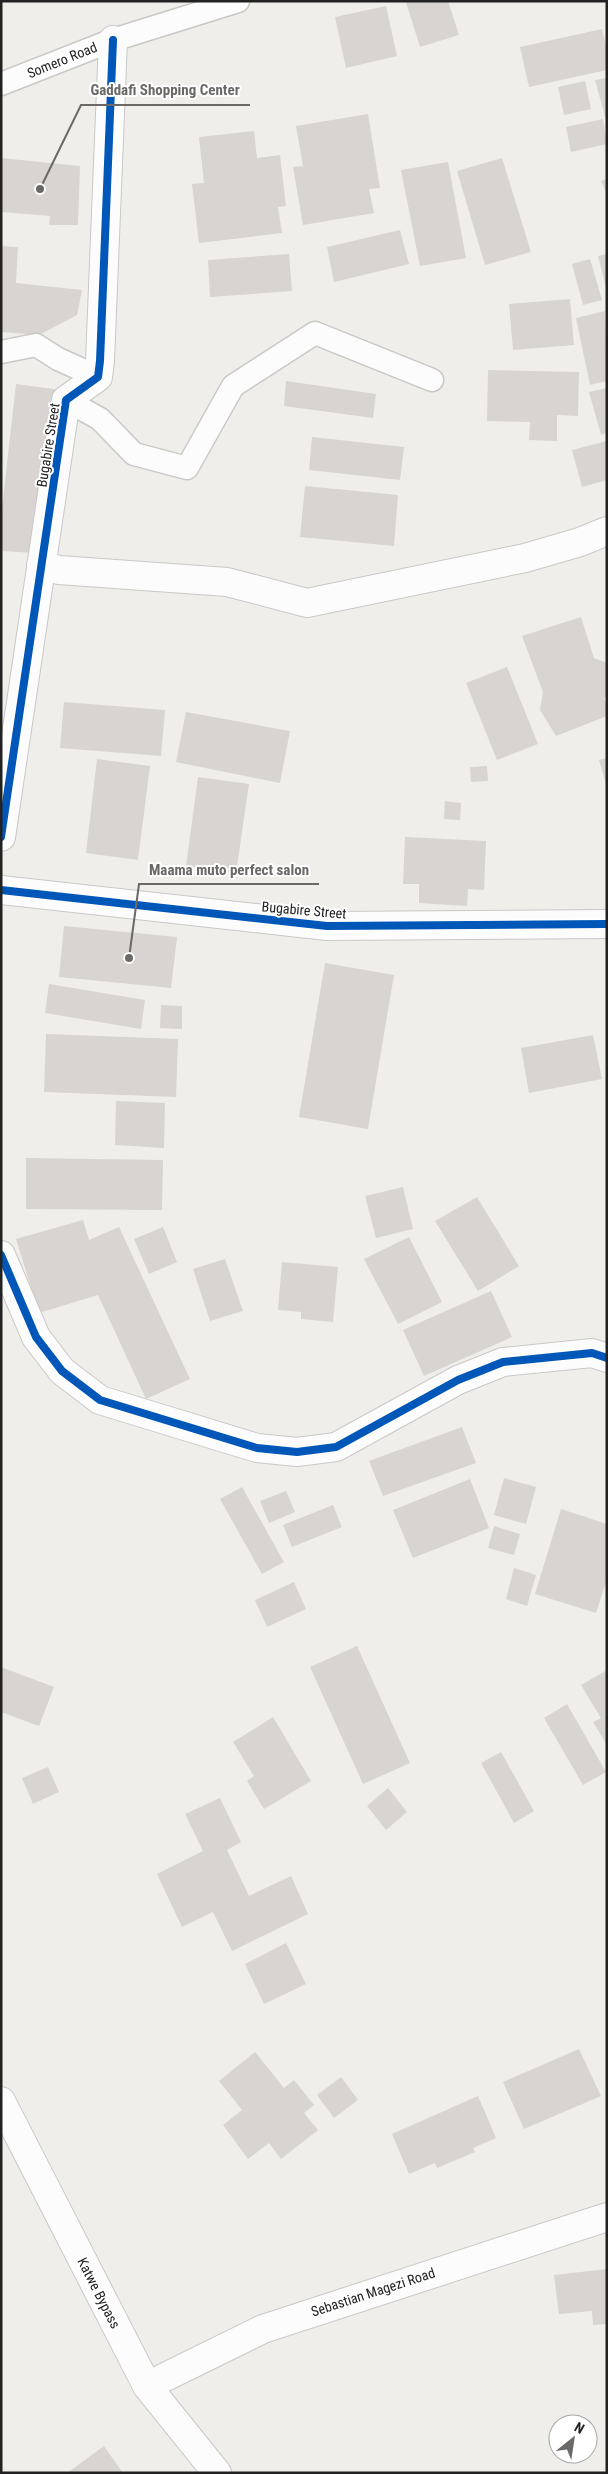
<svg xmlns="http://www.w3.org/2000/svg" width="608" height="2474" viewBox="0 0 608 2474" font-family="'Roboto Condensed',sans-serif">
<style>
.building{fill:#d7d4d2}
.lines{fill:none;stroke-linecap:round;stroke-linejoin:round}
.lane-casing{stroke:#c9c8c7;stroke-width:25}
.street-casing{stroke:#c9c8c7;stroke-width:30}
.lane{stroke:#fdfcfc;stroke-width:22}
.street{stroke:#fdfcfc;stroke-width:28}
.cycleway-casing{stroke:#fff;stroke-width:11}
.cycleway{stroke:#0057b8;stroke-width:8}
.labels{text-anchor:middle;stroke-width:4;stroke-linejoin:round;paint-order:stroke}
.street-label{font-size:14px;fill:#222;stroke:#fff}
.leader{fill:none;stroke:#6a6968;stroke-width:2}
.callout-dot{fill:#6a6968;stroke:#fff;stroke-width:2}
.callout-label{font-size:15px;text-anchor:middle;font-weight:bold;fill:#6a6968;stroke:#fff;stroke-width:4;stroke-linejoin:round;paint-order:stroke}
</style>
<rect width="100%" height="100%" fill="#f0eeeb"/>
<path class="building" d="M 448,1 L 459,35 L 420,47 L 406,2 Z
M 386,6 L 397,56 L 346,68 L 335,17 Z
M 602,29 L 607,49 L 607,70 L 529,87 L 520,47 Z
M 607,78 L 607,120 L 606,120 L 595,80 Z
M 585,81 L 591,109 L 564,115 L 558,87 Z
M 368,114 L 380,188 L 369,189 L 374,213 L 303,225 L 293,167 L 303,166 L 296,126 Z
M 603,119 L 607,144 L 571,152 L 566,127 Z
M 254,131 L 257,158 L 280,155 L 286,206 L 278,207 L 282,233 L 199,243 L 192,184 L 204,183 L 199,137 Z
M 1,158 L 80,166 L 78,225 L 49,225 L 50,216 L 1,212 Z
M 502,158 L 531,252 L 485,265 L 457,171 Z
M 448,162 L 466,258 L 420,266 L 401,170 Z
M 607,179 L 607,194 L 601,181 Z
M 400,230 L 409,264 L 334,282 L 327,247 Z
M 1,246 L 18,247 L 16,283 L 82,290 L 77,315 L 39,335 L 1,332 Z
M 289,254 L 292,291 L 210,297 L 208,260 Z
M 607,254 L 607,288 L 606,288 L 598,256 Z
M 590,259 L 602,300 L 583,305 L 572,264 Z
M 570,299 L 574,345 L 513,350 L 509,304 Z
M 605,311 L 607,381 L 590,385 L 576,318 Z
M 488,370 L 579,372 L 578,416 L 557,415 L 557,441 L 529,440 L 530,422 L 487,421 Z
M 286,381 L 376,394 L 373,418 L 284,406 Z
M 16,384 L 69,391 L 52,554 L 1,551 L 1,517 Z
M 607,388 L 607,433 L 601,435 L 589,392 Z
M 312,437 L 404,447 L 400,480 L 309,470 Z
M 607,441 L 607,480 L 582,487 L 572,450 Z
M 305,486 L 398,495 L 394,546 L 300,537 Z
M 581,617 L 594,658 L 607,663 L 607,697 L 604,698 L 607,706 L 607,716 L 556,736 L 540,710 L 543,692 L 522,636 Z
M 507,667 L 538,744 L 497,760 L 466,683 Z
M 64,702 L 165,710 L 161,756 L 60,748 Z
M 186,712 L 290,731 L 280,783 L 176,762 Z
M 607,758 L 607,784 L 606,784 L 599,760 Z
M 97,759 L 150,766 L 138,860 L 86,853 Z
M 487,766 L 488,781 L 471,782 L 470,767 Z
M 198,777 L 249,784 L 236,873 L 186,866 Z
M 445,801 L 461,803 L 460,820 L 444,819 Z
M 405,837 L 486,841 L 484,890 L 468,889 L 467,906 L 419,903 L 419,884 L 403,884 Z
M 64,926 L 177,937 L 171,988 L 59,977 Z
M 325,963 L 394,975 L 368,1129 L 299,1117 Z
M 49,984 L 145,1000 L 141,1029 L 45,1013 Z
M 161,1005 L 182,1006 L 182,1029 L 160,1028 Z
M 46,1034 L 178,1039 L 176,1097 L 44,1092 Z
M 593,1035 L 602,1079 L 529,1093 L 521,1048 Z
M 116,1101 L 165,1103 L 164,1148 L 115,1145 Z
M 26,1158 L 163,1160 L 162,1210 L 26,1209 Z
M 403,1187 L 413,1229 L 376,1238 L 365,1196 Z
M 477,1197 L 519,1266 L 478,1291 L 435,1221 Z
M 83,1220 L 89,1240 L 119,1227 L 190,1379 L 146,1399 L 98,1295 L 39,1313 L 16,1239 Z
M 163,1227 L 177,1262 L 149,1274 L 134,1239 Z
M 409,1237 L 442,1302 L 398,1324 L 364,1259 Z
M 225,1259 L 243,1311 L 210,1321 L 193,1269 Z
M 282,1262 L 338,1267 L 333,1322 L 301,1319 L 301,1312 L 278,1310 Z
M 491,1291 L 512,1337 L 424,1376 L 403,1330 Z
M 462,1427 L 476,1463 L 383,1496 L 369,1461 Z
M 504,1478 L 536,1487 L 526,1524 L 494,1515 Z
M 470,1479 L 489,1528 L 413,1558 L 393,1510 Z
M 242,1487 L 284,1562 L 262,1574 L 220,1499 Z
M 286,1491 L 295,1512 L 269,1523 L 260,1501 Z
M 333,1505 L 342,1527 L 292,1547 L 283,1525 Z
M 561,1509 L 607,1524 L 607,1579 L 596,1613 L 535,1594 Z
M 494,1526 L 520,1534 L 514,1555 L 488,1548 Z
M 514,1568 L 536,1575 L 527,1606 L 506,1599 Z
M 294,1582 L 306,1609 L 267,1627 L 255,1600 Z
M 357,1646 L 410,1763 L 363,1784 L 310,1667 Z
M 1,1667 L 54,1687 L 39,1726 L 1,1712 Z
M 607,1670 L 607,1745 L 593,1722 L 601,1718 L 581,1685 Z
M 567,1704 L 606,1772 L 583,1785 L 544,1718 Z
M 273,1717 L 311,1781 L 264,1809 L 247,1781 L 254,1776 L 233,1742 Z
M 501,1752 L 534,1811 L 514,1823 L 481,1763 Z
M 48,1767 L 59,1792 L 33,1804 L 22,1778 Z
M 388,1788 L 407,1812 L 386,1830 L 367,1806 Z
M 220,1798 L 241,1842 L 227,1850 L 249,1896 L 291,1876 L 308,1914 L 232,1951 L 213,1912 L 182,1927 L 157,1874 L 203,1851 L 185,1814 Z
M 286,1943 L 306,1984 L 264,2004 L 245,1964 Z
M 579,2049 L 601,2096 L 524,2129 L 503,2082 Z
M 255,2052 L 284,2088 L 294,2080 L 314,2105 L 304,2113 L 318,2130 L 281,2159 L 269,2143 L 248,2159 L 223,2125 L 242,2110 L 219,2081 Z
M 341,2077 L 358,2100 L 334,2118 L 317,2095 Z
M 478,2096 L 496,2138 L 473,2148 L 475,2152 L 437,2168 L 435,2163 L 409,2174 L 392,2134 Z
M 607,2269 L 607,2324 L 593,2325 L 592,2311 L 559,2314 L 554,2275 Z
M 104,2446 L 123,2473 L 67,2473 Z"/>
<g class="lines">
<g class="lane-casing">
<path id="lane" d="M 1,84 L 113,40 L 238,1
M 1,352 L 36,345 L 58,359 L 98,377
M 66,400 L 100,419 L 134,454 L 187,468 L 233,386 L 315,333 L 432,380"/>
</g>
<g class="street-casing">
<path id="street" d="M 41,565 L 59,570 L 227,582 L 307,603 L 525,558 L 580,542 L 607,531
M 1,837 L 66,400 L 98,377 L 100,361 L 113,40
M 1,890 L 327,926 L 607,924
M 1,1255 L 36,1337 L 62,1371 L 100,1400 L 257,1448 L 297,1452 L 336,1447 L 458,1380 L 503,1362 L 592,1353 L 607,1358
M 1,2101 L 147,2386 L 217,2473
M 147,2386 L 263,2329 L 607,2217"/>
</g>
<use href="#lane" class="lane"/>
<use href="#street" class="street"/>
<g class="cycleway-casing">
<path id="cycleway" d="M 1,837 L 66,400 L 98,377 L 100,361 L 113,40
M 1,890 L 327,926 L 607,924
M 1,1255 L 36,1337 L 62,1371 L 100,1400 L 257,1448 L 297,1452 L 336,1447 L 458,1380 L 503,1362 L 592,1353 L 607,1358"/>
</g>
<use href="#cycleway" class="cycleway"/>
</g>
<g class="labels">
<g class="street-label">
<text transform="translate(62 60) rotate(-22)" y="5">Somero Road</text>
<text transform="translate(48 445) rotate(-81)" y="5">Bugabire Street</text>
<text transform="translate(304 910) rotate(5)" y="5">Bugabire Street</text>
<text transform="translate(373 2292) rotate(-18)" y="5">Sebastian Magezi Road</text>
<text transform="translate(99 2293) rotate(63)" y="5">Katwe Bypass</text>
</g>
</g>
<path class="leader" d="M40 189L81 105H250M129 958L139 884H319"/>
<g class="callout-dot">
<circle cx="40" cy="189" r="5"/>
<circle cx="129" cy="958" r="5"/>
</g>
<g class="callout-label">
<text x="165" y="95">Gaddafi Shopping Center</text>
<text x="229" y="875">Maama muto perfect salon</text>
</g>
<rect width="608" height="2474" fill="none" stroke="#222222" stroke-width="5"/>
<g transform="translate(573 2439) rotate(30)"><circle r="24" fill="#ffffff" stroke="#a7a7a7"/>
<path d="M0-4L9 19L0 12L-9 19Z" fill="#6a6968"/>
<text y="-8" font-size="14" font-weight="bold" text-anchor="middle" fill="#222222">N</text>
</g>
</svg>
